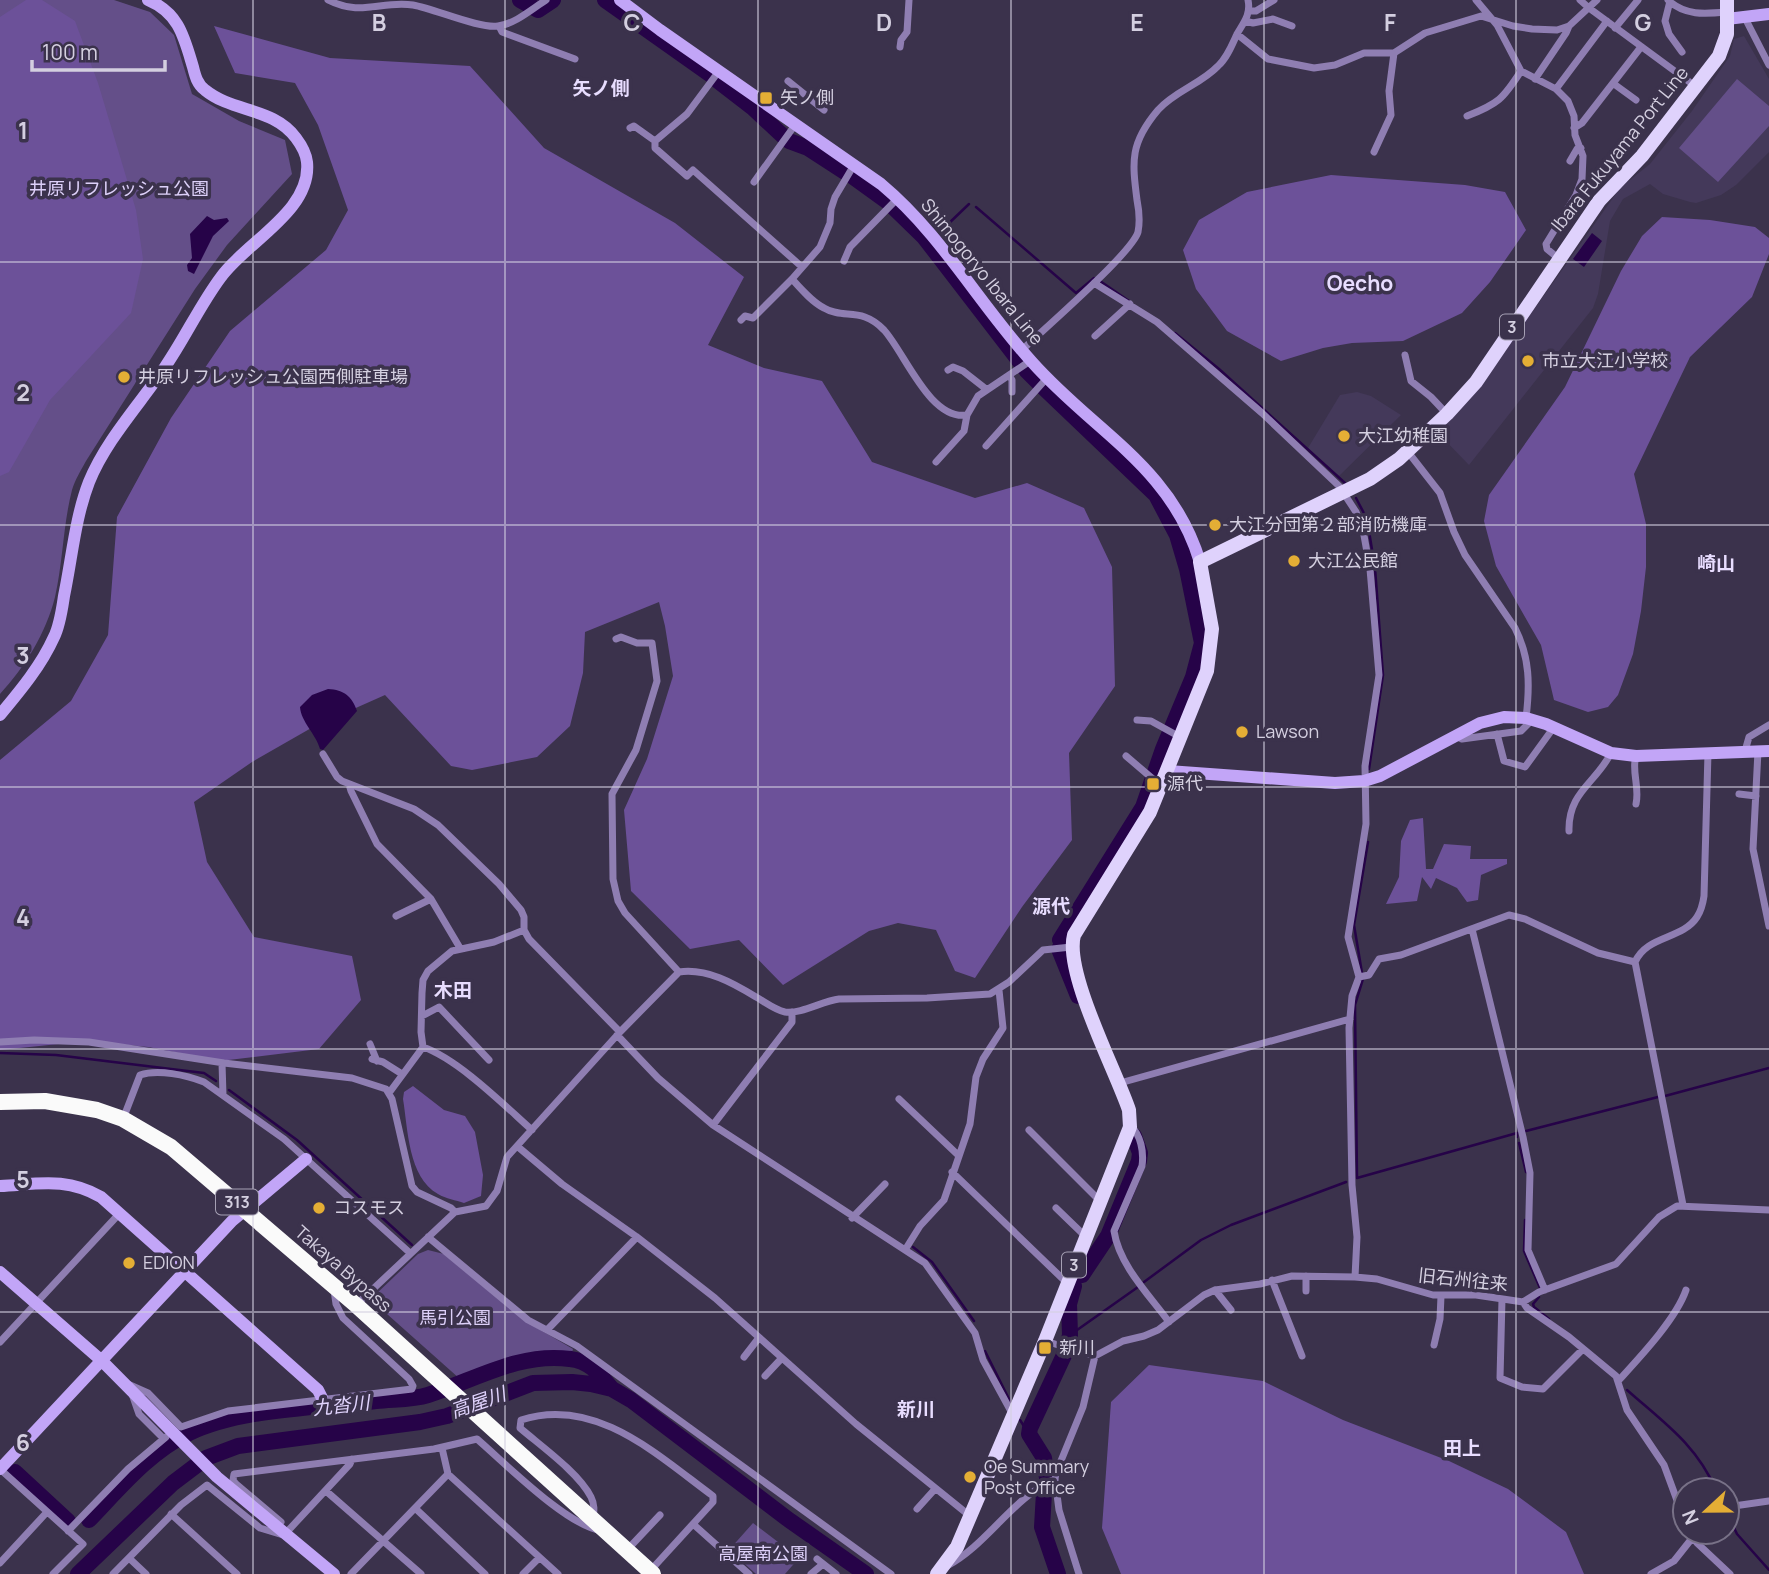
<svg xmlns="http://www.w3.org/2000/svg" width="1769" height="1574" viewBox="0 0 1769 1574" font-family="Manrope,'Noto Sans JP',sans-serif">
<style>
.built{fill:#44395a}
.green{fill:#644f89}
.forest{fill:#6c5199}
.water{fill:#260348}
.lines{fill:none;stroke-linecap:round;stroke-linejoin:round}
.stream{stroke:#260348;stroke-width:2.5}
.river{stroke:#260348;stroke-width:16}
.street{stroke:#8f7eb2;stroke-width:7}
.secondary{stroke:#c2a5f7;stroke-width:12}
.primary{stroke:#dfd2fc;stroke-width:14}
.highway{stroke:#fafafa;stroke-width:16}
.grid{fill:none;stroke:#d4cfe0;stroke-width:2;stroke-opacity:0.55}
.poi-dot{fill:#e4ae35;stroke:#3b324c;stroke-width:2.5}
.labels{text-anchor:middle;stroke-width:7;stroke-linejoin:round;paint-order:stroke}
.shield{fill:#3b324c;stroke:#a6a0b4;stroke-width:2}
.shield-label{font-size:16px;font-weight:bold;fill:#d4cfe0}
.poi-label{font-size:18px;fill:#d4cfe0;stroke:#3b324c;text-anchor:start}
.street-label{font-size:18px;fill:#d4cfe0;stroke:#3b324c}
.park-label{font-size:18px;fill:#ddd0f9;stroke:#3b324c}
.neighbourhood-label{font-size:19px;font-weight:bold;fill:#e8ddff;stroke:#3b324c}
.water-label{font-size:19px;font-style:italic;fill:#e1d4fe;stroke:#3b324c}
.quarter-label{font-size:21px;font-weight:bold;fill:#e8ddff;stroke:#3b324c}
.grid-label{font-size:23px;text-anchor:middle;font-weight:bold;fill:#d4cfe0;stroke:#3b324c;stroke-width:7;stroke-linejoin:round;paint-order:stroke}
</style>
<rect width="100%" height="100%" fill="#3b324c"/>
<path class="built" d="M 1744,36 L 1769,79 L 1769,152 L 1736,185 L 1721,195 L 1696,203 L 1690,202 L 1663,194 L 1650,184 L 1623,199 L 1610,221 L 1598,294 L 1593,308 L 1469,465 L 1437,432 L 1480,386 L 1620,188 L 1650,164 L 1692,111 L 1730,56 L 1734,39 Z
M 1357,392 L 1371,396 L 1401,415 L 1339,476 L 1308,448 L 1340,395 Z"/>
<path class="green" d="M 0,0 L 114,0 L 150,12 L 174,35 L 192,94 L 239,121 L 285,140 L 292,174 L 227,245 L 195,289 L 86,461 C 81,470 75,480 72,490 C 63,525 63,562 55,597 C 46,633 25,667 0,694 Z
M 1737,79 L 1769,106 L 1769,126 L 1718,182 L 1679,148 Z
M 428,1250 L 444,1254 L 525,1321 L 573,1349 L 571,1356 C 531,1349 497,1365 460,1379 L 378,1306 L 374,1296 L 418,1254 Z
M 753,1523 L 799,1558 L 785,1574 L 756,1574 L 729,1550 Z"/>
<path class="forest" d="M 26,0 L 42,0 L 75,21 L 98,83 L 136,210 L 143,259 L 131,313 L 50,400 L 9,472 L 0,476 L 0,17 Z
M 214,26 L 330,58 L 470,66 L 544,148 L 675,223 L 744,277 L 708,345 L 764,368 L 822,381 L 872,462 L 975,498 L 1027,483 L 1084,508 L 1112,567 L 1115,686 L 1069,753 L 1072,840 L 1022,907 L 975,978 L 955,971 L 936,930 L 898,923 L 869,931 L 783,985 L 739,940 L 690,949 L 631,891 L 624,810 L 647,759 L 673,676 L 665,626 L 659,602 L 585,632 L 583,673 L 570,726 L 537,757 L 472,770 L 451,766 L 385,695 L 313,727 L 252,762 L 194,802 L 207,862 L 254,937 L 352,956 L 361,1000 L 319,1049 L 220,1061 L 148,1047 L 88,1041 L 0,1050 L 0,760 L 71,701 L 108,635 L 117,517 L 171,418 L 230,331 L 326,250 L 348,210 L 318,125 L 295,83 L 235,73 Z
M 1331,175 L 1465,185 L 1505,192 L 1526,230 L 1490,282 L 1462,313 L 1403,341 L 1352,343 L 1323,348 L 1281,361 L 1227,331 L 1196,289 L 1183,250 L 1199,220 L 1247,192 Z
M 1662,217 L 1710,220 L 1755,227 L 1769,238 L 1769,254 L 1752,297 L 1690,357 L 1634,474 L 1646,524 L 1646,567 L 1641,611 L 1633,654 L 1618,695 L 1608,707 L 1588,712 L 1554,700 L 1541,645 L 1496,566 L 1484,521 L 1489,495 L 1565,387 L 1621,271 L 1642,236 Z
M 1423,818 L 1426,869 L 1433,869 L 1444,844 L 1471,846 L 1470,859 L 1507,859 L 1507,864 L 1481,875 L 1478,900 L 1467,902 L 1457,888 L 1436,878 L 1431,889 L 1422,877 L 1417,901 L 1386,904 L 1399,877 L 1401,841 L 1410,820 Z
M 413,1086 L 444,1110 L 465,1116 L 475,1132 L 483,1175 L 481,1196 L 464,1203 C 456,1200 446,1199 438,1194 C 408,1177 408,1129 403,1099 L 404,1092 Z
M 1149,1365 L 1263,1381 L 1343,1420 L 1449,1461 L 1508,1489 L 1566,1532 L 1584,1574 L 1121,1574 L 1102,1528 L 1111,1402 Z"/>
<path class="water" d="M 207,216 L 214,220 L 227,218 L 229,221 L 213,236 L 194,274 L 188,271 L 187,265 L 192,258 L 190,234 Z
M 1592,233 L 1602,241 L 1584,267 L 1573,259 Z
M 328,689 C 344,690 352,696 357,711 L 323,750 L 320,749 C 316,734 301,722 300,707 L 312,695 Z"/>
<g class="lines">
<path class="stream" d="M 976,207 L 1076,293 L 1094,278
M 945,227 L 969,204
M 1100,281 L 1129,301
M 1175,333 L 1219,369 L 1345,483
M 1356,498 L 1367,519 L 1375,568 L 1383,675 L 1369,769
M 1368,842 L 1354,925 L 1363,979 L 1355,1005 L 1357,1178 L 1517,1133 L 1517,1137
M 0,1053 L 56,1055 L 204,1073 L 216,1081
M 229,1090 L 297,1140 L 412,1245
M 1665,1096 L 1769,1068
M 1526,1131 L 1658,1097
M 1519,1143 L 1526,1172
M 1525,1220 L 1524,1251 L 1540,1288
M 913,1247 L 932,1262 L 974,1321
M 1144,1282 L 1201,1240 L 1231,1225 L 1346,1182
M 1539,1297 L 1533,1304 L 1534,1307 L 1549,1319
M 1070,1335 L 1138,1287
M 985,1351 L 1011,1403
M 571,1352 L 588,1364
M 1627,1390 C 1663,1422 1696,1444 1716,1490
M 1020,1420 L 1029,1434
M 1727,1513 L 1737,1534 L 1769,1570"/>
<path class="river" d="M 520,0 L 538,10 L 553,0
M 605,0 L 711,75
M 718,81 L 753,108 L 783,136
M 789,141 L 808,148 L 845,172
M 852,176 L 888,202 L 924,237 L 1021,363
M 1026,370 L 1039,383
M 1044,388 L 1156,495 L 1177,535 L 1187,569 L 1202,643 L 1193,677 L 1163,749 L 1143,807 L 1060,940
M 1059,949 L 1078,996
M 1082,1275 L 1108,1236 L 1139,1161 L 1140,1153 L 1134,1136
M 1068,1343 L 1070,1335 L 1069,1304 L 1074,1286
M 15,1472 L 68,1521
M 1047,1478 L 1044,1458 L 1029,1434 L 1030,1428 L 1065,1353
M 1044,1493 L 1042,1527 L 1058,1574
M 89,1520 C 119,1489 149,1452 189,1433 C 242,1408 317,1408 376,1401 C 392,1399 412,1400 428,1395 C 475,1380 519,1352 570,1359 C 590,1361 600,1375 612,1389
M 78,1574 L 173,1483 L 206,1458 L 238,1446 L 420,1422 L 447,1416 L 533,1383 L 572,1382 L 591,1384 L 612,1389 L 631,1400 L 789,1520 L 866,1574"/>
<path class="street" d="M 328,0 C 361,17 382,0 413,5 C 435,9 480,29 498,26 C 515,24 532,9 546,0
M 1476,0 L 1497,25 L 1521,71 L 1556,89 L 1568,101 L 1574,116 L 1575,135 L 1583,156 L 1582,179 L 1576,195 L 1546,244 L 1547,249 L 1558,258
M 1580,0 L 1589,8 L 1695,86
M 1668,0 C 1685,16 1705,14 1727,12
M 1670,1 L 1665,21 L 1669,34 L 1682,52
M 1249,11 L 1256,11 L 1274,0
M 1745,18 L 1769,65
M 1245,21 L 1253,23 L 1273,19 L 1292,26
M 499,26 L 502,32 L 575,59
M 1615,28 L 1638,0
M 1237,34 L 1268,59 L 1314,68 L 1335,65 L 1364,53 L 1394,53 L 1425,33 L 1481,16 L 1513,26 L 1532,29 L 1557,30 L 1569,26
M 900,47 L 901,40 L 907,32 L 909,0
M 1535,79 L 1566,33 L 1569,26 L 1597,0
M 788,81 L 824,110
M 1614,84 L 1636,100
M 1556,89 L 1607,21
M 1467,116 C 1498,104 1503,99 1521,71
M 630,128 L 634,126 L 655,141 L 655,148 L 687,176 L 693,170 L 802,267
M 1574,128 L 1582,123 L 1641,47
M 655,141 L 687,114 L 719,71
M 1374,152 L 1391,115 L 1389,91 L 1394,53
M 1570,161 L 1577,149 L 1581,148
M 754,182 L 795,125
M 844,261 L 850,247 L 898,198
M 792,279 C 801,289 812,302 824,308 C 844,320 861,306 884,330 C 905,353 930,421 967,415
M 1094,283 L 1157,322 L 1262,413 L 1339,486 L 1356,512 L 1363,530 L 1370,569 L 1379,675 L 1365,766 L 1366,824 L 1348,937 L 1359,977 L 1352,996 L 1349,1028 L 1352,1185 L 1357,1237 L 1355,1277
M 741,320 L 745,316 L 753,318 L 792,279 L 820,247 L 830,223 L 831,209 L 835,197 L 854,165
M 1095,336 L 1130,304
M 1022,350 C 1043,330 1132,253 1138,232 C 1140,222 1139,210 1137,200 C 1132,161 1130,143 1158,110 C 1175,91 1201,84 1218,66 C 1227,58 1232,45 1237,34 C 1244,22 1251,14 1248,0
M 1405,355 L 1411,381 L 1431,397 L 1447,414
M 948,370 L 953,367 L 963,371 L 986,389
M 1009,375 L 1012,380 L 1012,392
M 986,446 L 1047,378
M 1408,452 L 1440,493 L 1454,532 L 1465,555 L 1515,628 C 1530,658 1530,685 1526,718
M 936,462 L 964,431 L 967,415 L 978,396 L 1030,361
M 616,639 L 621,637 L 637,643 L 652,643 L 657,681 L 636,750 L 612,794 L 613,879 L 618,901 L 625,913 L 679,972
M 1137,720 L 1151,721 L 1180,737
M 1497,734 L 1504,761 L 1525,767 L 1554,727
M 1456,736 L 1462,739 L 1521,731 L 1528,724 L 1529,719
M 1745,751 L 1749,737 L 1769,725
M 1758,751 L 1753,849 L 1769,926
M 323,754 L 337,777 L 342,781 L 414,809 L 438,825 L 499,884 L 521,910 L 524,917 L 524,930 L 529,939 L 620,1032
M 1126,756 L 1160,785
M 1636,756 C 1631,770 1640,787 1636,804
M 349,784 L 351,791 L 377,844 L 431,899 L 460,948
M 1739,794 L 1756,796
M 1569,831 C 1568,792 1596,783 1611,753
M 396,916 L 431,899
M 1472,929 L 1523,1137 L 1530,1173 L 1528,1250 L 1545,1290
M 1359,977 L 1369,975 L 1379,959 L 1401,955 L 1509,915 L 1525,919 L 1598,953 L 1635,962
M 422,1016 L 439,1007 L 489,1060
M 617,1035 L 658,1078 L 713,1125 L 925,1263 L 975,1333 L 983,1360 L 1013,1415
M 0,1042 L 34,1040 L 89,1042 L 224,1063 L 352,1078 L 386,1089 L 392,1099 L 412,1186 L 417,1192 L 451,1208 L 455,1212
M 370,1044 L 377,1061
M 423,1047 C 458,1059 504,1105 532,1130
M 372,1059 L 383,1062 L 402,1074
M 222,1063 L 223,1095
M 1120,1083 L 1350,1019
M 389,1093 L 423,1047 L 421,1032 L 422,993 L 423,980 L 428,971 L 452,951 L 494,942 L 524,930
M 899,1099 L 958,1155
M 123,1119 L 140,1075 C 158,1069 186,1075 204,1082 L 284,1139 L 410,1253
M 713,1125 L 792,1022 L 792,1012
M 1130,1125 C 1141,1135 1144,1152 1142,1166 L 1114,1231 C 1119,1265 1150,1296 1169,1322
M 1029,1130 L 1100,1201
M 517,1146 L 562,1184 L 637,1237 L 715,1298 L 856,1424 L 970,1516
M 952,1172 L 1067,1283
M 1683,1205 L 1635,962 C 1647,935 1682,940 1697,917 C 1701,911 1703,903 1704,896 L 1708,753
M 1056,1208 L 1085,1236
M 852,1218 L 885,1184
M 428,1237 L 528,1320 L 577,1346 L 891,1574
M 905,1250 L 920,1226 L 944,1200 L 970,1124 L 976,1077 L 983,1059 L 1003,1028 L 999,990
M 1306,1276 L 1306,1291
M 1272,1280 L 1302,1356
M 1215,1290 L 1231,1310
M 1502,1299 L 1500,1378 L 1522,1387 L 1543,1389 L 1582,1350
M 1523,1302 L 1527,1308 L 1569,1337 L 1616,1376 L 1627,1410 L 1664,1465 L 1685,1522
M 356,1305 L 455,1212 L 486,1206 L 497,1191 L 507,1157 L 620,1032 L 679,972 C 707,968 733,983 756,997 C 765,1002 775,1010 785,1012 C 802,1014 822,1001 839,999 L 927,998 L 990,994 L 1009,982 L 1043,950 L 1071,947
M 548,1329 L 637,1237
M 1045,1341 L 1095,1356
M 0,1342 L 119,1214
M 1434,1345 L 1440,1319 L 1441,1296
M 744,1357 L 758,1339
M 765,1376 L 781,1359
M 1619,1380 C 1640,1357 1676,1319 1686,1290
M 130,1385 L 148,1393 L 181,1427 L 228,1411 L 412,1389 L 413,1386 L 409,1379 L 343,1318 L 336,1304 L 334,1290
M 132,1394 L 139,1414 L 163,1438
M 442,1448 L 448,1474
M 0,1469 L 83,1544 L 53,1574
M 1055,1479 L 1059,1510 L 1079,1574
M 326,1491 L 421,1574
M 1727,1507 L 1769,1501
M 416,1509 L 485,1574
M 917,1509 L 935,1489
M 171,1514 L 237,1574
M 593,1519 C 594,1511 595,1505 591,1497 C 579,1473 541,1446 520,1428 L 521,1420 C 596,1396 657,1455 713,1496 L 713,1502 L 650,1571
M 281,1522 L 236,1484 L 233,1480 L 234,1474 L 434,1449 L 477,1439 C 506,1464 568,1527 603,1531
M 693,1524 L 749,1574
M 68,1531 L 128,1469 L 166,1437
M 1689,1532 L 1697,1543 L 1730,1574
M 285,1534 L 350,1464 L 352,1459
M 627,1550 L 660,1515
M 129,1558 L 146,1574
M 817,1559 L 836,1574
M 0,1563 L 47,1512
M 947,1566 C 988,1544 1012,1498 1055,1479 L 1056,1473 L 1083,1407 L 1095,1356 L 1123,1341 L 1144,1336 L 1158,1330 L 1204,1295 L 1215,1290 L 1260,1284 L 1292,1276 L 1355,1277 L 1377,1279 L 1433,1295 L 1476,1295 L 1523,1302 L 1539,1292 L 1616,1264 L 1659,1217 L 1677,1206 L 1769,1210
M 113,1574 L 181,1505 L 207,1485 L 260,1528 L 283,1535
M 351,1574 L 448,1474 L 558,1574
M 523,1574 L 539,1558
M 811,1574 L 823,1564
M 1651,1574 L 1674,1561 L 1697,1532"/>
<path class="secondary" d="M 620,0 L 660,30 L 881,184 C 942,235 979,304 1032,362 C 1094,432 1171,466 1200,562
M 1727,19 L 1769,14
M 0,715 C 20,691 41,666 54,637 C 60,625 62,609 64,596 C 72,558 75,518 89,482 C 106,440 140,404 165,367 C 185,338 200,305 221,277 C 246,242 312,211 307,162 C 306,153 302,146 296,138 C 273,107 233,113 205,90 C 197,84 195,75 193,67 C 184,37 179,13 148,0
M 1168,771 L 1335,783 L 1364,781 L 1380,776 L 1480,723 L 1504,717 L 1526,718 L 1546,724 L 1611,753 L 1636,756 L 1769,751
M 0,1186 C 39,1184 66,1177 101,1197 L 318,1390 L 322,1398
M 0,1272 L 102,1361 L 217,1477 L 334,1574
M 0,1469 L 232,1221 L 306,1159"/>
<path class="primary" d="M 937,1574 L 957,1547 L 1045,1341 L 1130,1127 L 1129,1110 C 1115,1069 1064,972 1074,935 L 1150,812 L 1207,671 L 1212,629 L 1200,562 L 1370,479 L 1399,459 L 1447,414 L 1476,382 L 1599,201 L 1642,156 L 1719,56 L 1727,34 L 1727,0"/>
<path class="highway" d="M 0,1102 L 45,1101 L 97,1110 L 123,1119 L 171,1147 L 356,1305 L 653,1574"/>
</g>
<path class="grid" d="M 253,0 L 253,1574M 505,0 L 505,1574M 758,0 L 758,1574M 1011,0 L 1011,1574M 1264,0 L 1264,1574M 1516,0 L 1516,1574M 0,262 L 1769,262M 0,525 L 1769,525M 0,787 L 1769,787M 0,1049 L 1769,1049M 0,1312 L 1769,1312"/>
<g class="poi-dot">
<rect x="759" y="91" width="14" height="14" rx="3.5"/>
<circle cx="1528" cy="361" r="7"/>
<circle cx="124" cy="377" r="7"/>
<circle cx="1344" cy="436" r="7"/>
<circle cx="1215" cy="525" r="7"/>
<circle cx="1294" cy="561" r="7"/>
<circle cx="1242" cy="732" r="7"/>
<rect x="1146" y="777" width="14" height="14" rx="3.5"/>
<circle cx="319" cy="1208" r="7"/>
<circle cx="129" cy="1263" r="7"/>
<rect x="1038" y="1341" width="14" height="14" rx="3.5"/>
<circle cx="970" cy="1477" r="7"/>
</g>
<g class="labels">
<g class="shield">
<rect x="1500" y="314.5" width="24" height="25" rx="5"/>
<rect x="216" y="1189.5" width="42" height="25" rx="5"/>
<rect x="1062" y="1252.5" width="24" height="25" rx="5"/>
</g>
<g class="shield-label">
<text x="1512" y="333">3</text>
<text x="237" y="1208">313</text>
<text x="1074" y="1271">3</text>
</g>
<g class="poi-label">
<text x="780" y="104">矢ノ側</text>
<text x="1542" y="367">市立大江小学校</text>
<text x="138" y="383">井原リフレッシュ公園西側駐車場</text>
<text x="1358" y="442">大江幼稚園</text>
<text x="1229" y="531">大江分団第２部消防機庫</text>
<text x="1308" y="567">大江公民館</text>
<text x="1256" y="738">Lawson</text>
<text x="1167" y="790">源代</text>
<text x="333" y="1214">コスモス</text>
<text x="143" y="1269">EDION</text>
<text x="1059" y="1354">新川</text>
<text x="984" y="1473">Oe Summary<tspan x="984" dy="21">Post Office</tspan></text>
</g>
<g class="street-label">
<text transform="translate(1620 149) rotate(-51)" y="6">Ibara Fukuyama Port Line</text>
<text transform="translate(982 272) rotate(51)" y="6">Shimogoryo Ibara Line</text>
<text transform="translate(343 1269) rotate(41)" y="6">Takaya Bypass</text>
<text transform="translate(1463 1280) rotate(6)" y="6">旧石州往来</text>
</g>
<g class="park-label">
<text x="119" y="195">井原リフレッシュ公園</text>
<text x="455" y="1324">馬引公園</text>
<text x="763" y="1560">高屋南公園</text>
</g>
<g class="neighbourhood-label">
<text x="601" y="95">矢ノ側</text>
<text x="1716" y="570">崎山</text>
<text x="1051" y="913">源代</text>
<text x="453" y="997">木田</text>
<text x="916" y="1416">新川</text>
<text x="1462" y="1455">田上</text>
</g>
<g class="water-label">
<text transform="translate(478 1402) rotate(-19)" y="7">高屋川</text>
<text transform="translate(341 1405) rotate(-6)" y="7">九沓川</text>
</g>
<g class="quarter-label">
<text x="1360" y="291">Oecho</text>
</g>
</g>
<g class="grid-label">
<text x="379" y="31">B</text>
<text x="632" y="31">C</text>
<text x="884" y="31">D</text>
<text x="1137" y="31">E</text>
<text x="1390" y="31">F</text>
<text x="1643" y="31">G</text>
<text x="23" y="139">1</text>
<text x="23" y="401">2</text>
<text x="23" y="664">3</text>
<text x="23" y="926">4</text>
<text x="23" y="1188">5</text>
<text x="23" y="1451">6</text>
</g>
<g transform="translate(1706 1511) rotate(248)"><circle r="33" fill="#3b324c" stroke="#787187" stroke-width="2"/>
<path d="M0-5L12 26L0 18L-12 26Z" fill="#e4ae35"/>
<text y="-10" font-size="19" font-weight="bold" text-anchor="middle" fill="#d4cfe0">N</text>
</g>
<path d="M32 60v10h133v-10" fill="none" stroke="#d4cfe0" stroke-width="3.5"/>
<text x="42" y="60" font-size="21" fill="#d4cfe0" stroke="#3b324c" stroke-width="5" paint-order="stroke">100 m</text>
</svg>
